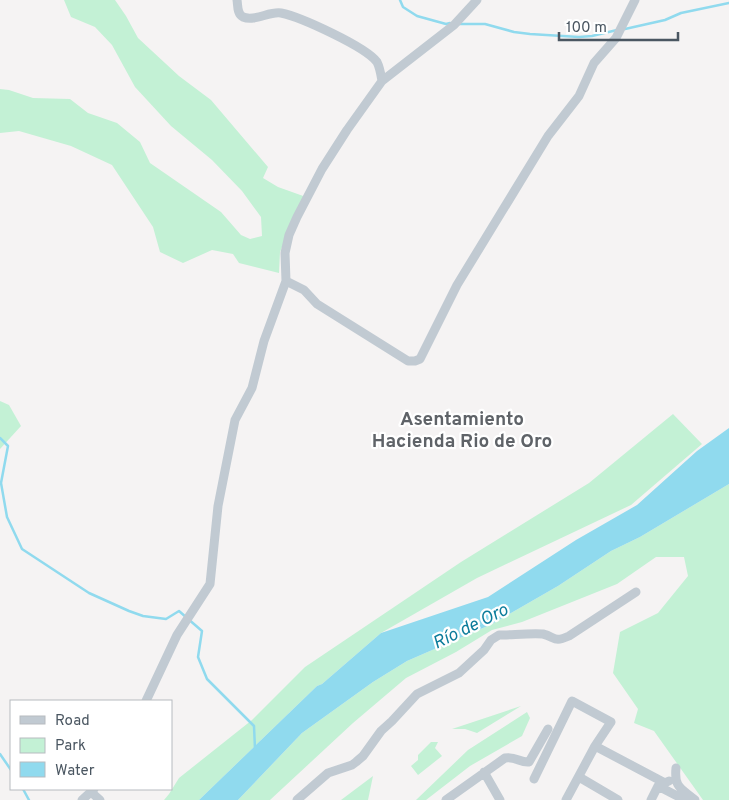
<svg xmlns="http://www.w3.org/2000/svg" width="729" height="800" viewBox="0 0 729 800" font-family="Overpass,sans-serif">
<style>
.green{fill:#c3f1d5}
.water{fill:#90daee}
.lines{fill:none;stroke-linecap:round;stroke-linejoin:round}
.stream{stroke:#90daee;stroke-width:2.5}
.street{stroke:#c1cad2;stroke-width:9}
.labels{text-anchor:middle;stroke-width:4.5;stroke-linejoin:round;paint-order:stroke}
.water-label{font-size:18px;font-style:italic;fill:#0c7c9b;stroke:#fff}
.quarter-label{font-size:19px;font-weight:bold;fill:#5f6368;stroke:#fff}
</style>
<rect width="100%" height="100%" fill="#f5f3f3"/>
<path class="green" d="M 64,0 L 115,0 L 126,16 L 138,38 L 179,76 L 211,100 L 268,167 L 263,178 L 278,187 L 306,197 L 295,215 L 280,252 L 279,273 L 239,263 L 233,254 L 212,250 L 183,263 L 160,252 L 153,227 L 112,165 L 71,146 L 19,131 L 0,133 L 0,89 L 9,90 L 33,98 L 70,99 L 88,113 L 117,123 L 140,142 L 150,163 L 221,212 L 241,235 L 250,239 L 262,236 L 261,217 L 242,191 L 212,160 L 171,126 L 135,87 L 112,45 L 95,27 L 71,17 Z
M 0,401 L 9,405 L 21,426 L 0,449 Z
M 673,414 L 702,444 L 631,505 L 477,578 L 381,633 L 322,684 L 317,686 L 199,800 L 164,800 L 169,794 L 179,778 L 252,720 L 305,667 L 461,562 L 589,483 Z
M 729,484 L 729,800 L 703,800 L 654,731 L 634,723 L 638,709 L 613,673 L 620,632 L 658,613 L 688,576 L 684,557 L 656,557 L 617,584 L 522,622 L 492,630 L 456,652 L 406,678 L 353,723 L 270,800 L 238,800 L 302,733 L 373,682 L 407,661 L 492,624 L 558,586 L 611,551 L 640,537 Z
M 521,706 L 477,733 L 465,729 L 452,729 Z
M 527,712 L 530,718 L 522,736 L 470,766 L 426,800 L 416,800 L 468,750 Z
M 431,742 L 438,742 L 435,748 L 442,756 L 418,775 L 411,766 L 418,760 L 418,755 Z
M 373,776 L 368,800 L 341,800 Z"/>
<path class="water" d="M 729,428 L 729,484 L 640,537 L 611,551 L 558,586 L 492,624 L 407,661 L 373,682 L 302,733 L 238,800 L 199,800 L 317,686 L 322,684 L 381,633 L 488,597 L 576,540 L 637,505 L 697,451 Z"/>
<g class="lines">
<path class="stream" d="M 400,0 L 403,7 L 417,16 L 446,24 L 450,23
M 459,24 L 485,24 L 514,32 L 530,34 L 579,37 L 592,36 L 617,30
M 625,29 L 665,20 L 681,13 L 729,3
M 0,438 L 8,446 L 1,483 L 7,517 L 22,549 L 89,593 L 129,611 L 143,616 L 166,619 L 179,611 L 202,631 L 198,657 L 207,679 L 254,726 L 255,749
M 0,754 L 11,770
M 23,789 L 29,800"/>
<path class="street" d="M 237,0 C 238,6 237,14 243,17 C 255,22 269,11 281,13 C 301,17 366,47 377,62 C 380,68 381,75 382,81
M 286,281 L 304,290 L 317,304 L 408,361 L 415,361 L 420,359 L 457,285 L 548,136 L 579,96 L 594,63 L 616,38 L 635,0
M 146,701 L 177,635 L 210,584 L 218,506 L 235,420 L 252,388 L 264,341 L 286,281 L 285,253 L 289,235 L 297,217 L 322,169 L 347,130 L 382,81 L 454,25 L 477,0
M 595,746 L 665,783
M 676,768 C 674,788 681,788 695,800
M 484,772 L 500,800
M 579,777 L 618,800
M 534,779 L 572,701 L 611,722 L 595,746 L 566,800
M 658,786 L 685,800
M 91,792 L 100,800
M 82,800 L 94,789
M 297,800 L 328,773 L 352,765 L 356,762 L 363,756 L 381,731 L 392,721 L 417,694 L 459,673 L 484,650 L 491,640 L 499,635 C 511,635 531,633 543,634 C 556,637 553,643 569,636 L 636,592
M 446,800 L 505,758 C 516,756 520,763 529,762 L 548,729
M 651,800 L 658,786 L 669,781"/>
</g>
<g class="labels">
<g class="water-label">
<text transform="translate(470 626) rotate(-26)" y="6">Río de Oro</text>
</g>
<g class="quarter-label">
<text x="462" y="425">Asentamiento<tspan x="462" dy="22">Hacienda Rio de Oro</tspan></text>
</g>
</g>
<rect x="10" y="700" width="162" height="90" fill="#ffffff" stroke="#b7bbc0"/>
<rect x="20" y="716" width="25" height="8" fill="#c1cad2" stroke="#b7bbc0"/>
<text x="55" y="725" font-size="15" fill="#4a5661">Road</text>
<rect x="20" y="738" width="25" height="15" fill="#c3f1d5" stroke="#b7bbc0"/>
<text x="55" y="750" font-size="15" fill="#4a5661">Park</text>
<rect x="20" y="762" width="25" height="15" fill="#90daee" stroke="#b7bbc0"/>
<text x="55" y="775" font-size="15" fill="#4a5661">Water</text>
<path d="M559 32v8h119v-8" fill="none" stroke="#4a5661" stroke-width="2.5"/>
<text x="566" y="32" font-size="15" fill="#4a5661" stroke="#ffffff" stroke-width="4" paint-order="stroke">100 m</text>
</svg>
